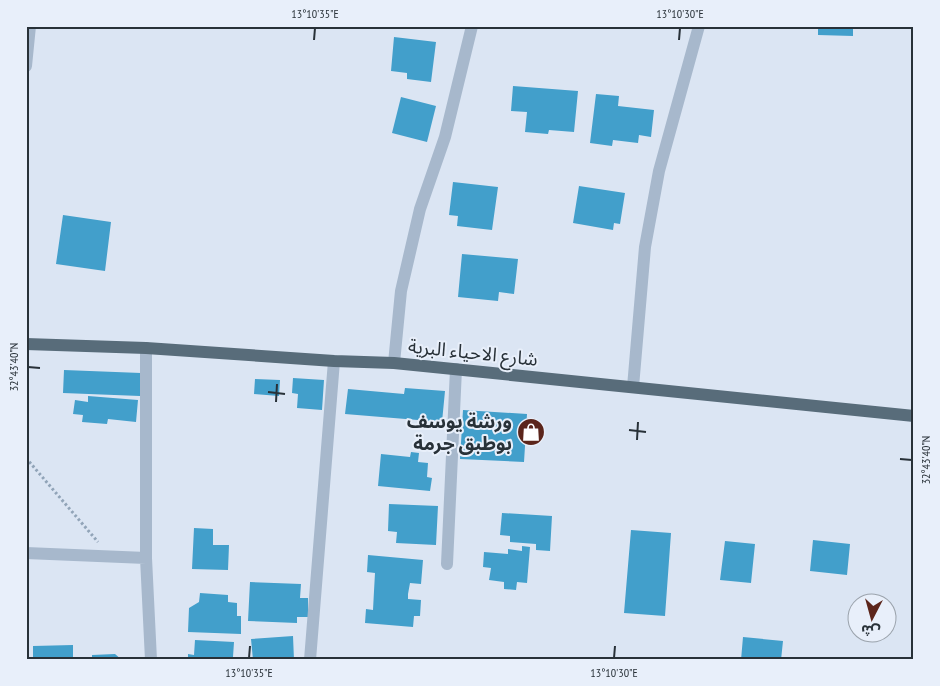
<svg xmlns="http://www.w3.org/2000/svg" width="940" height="686" viewBox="0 0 940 686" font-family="'PT Sans Narrow','Noto Sans Arabic',sans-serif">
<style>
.building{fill:#429fcb}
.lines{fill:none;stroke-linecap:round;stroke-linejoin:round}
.path{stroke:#91a4b8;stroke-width:3;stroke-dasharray:2.5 2.5;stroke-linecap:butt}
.minor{stroke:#a7b8cc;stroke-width:12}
.primary{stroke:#586c7a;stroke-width:12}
.ticks{fill:none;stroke:#283138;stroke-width:2}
.labels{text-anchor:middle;stroke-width:4;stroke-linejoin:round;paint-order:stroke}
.street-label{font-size:19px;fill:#283138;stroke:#e8effa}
.poi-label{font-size:19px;font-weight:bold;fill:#283138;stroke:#e8effa;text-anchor:end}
.neatline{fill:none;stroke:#283138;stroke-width:2}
.ticks-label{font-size:12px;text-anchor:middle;fill:#283138}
</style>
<rect width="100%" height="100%" fill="#dbe5f3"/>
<path class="building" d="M 818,26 L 853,26 L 853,36 L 818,35 Z
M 394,37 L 436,42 L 431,82 L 407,79 L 407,73 L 391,71 Z
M 513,86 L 578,91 L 574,132 L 549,130 L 548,134 L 525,132 L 527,112 L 511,111 Z
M 596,94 L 619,96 L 618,106 L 654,110 L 651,137 L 639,135 L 638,143 L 613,140 L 612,146 L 590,143 Z
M 401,97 L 436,106 L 427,142 L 392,133 Z
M 453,182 L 498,187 L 492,230 L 457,226 L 458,216 L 449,215 Z
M 579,186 L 625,193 L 620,224 L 614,223 L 613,230 L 573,223 Z
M 63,215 L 111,222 L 105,271 L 56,264 Z
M 462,254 L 518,259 L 514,294 L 499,292 L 498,301 L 458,297 Z
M 64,370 L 141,373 L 140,396 L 63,393 Z
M 293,378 L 324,380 L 322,410 L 297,408 L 298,394 L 292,393 Z
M 255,379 L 280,380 L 279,396 L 254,394 Z
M 405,388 L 445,391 L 442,422 L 345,414 L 348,389 L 404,394 Z
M 88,396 L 138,400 L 136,422 L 108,419 L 107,424 L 82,422 L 83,415 L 73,414 L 75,400 L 88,402 Z
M 463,410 L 527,414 L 524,462 L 460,459 Z
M 411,452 L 419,453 L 418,462 L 428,463 L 427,477 L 432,478 L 430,491 L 378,486 L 381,454 L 410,457 Z
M 389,504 L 438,506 L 436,545 L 396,543 L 397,532 L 388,531 Z
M 502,513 L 552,516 L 550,551 L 536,550 L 536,544 L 510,542 L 510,536 L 500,535 Z
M 194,528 L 213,529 L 213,545 L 229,545 L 228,570 L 192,569 Z
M 631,530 L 671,533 L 665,616 L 624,613 Z
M 813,540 L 850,544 L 847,575 L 810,571 Z
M 725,541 L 755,544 L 751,583 L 720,580 Z
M 522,546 L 530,547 L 527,583 L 517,582 L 516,590 L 504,589 L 504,582 L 489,580 L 491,568 L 483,567 L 484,552 L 508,554 L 508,549 L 522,551 Z
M 368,555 L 423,560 L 421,584 L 410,583 L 408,594 L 408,599 L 421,600 L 420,616 L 414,616 L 413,627 L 365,623 L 366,609 L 373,610 L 374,591 L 375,573 L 367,572 Z
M 250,582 L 301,584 L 300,598 L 308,598 L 308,617 L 297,617 L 297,623 L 248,621 Z
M 200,593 L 228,595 L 228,602 L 237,603 L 237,616 L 241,616 L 241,634 L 188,632 L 189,608 L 199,602 Z
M 293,636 L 294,660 L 253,660 L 251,639 Z
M 743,637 L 783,641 L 781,660 L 741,660 Z
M 195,640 L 234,642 L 233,657 L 228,657 L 228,660 L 188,660 L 188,654 L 194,655 Z
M 73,645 L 73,660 L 33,660 L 33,646 Z
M 115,654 L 122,660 L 92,660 L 92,655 Z"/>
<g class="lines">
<path class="path" d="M 26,458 L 98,542"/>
<path class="minor" d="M 26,66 L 30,26
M 146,348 L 146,558 L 151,660
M 394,363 L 401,291 L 420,209 L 445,137 L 472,26
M 633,387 L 645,247 L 659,171 L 699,26
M 26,553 L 146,558
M 447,564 L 456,369
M 310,660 L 334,361"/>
<path class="primary" d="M 26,344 L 146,348 L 334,361 L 394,363 L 914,416"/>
</g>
<path class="ticks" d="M 314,40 L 315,28M 679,40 L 680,28M 28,367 L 40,368M 268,392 L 285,394M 276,402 L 277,384M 629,430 L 646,432M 637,440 L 638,422M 900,459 L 912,460M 249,658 L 250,646M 614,658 L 615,646"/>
<defs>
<g id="shop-disc" transform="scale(1.4375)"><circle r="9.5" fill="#5b251b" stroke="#e8effa"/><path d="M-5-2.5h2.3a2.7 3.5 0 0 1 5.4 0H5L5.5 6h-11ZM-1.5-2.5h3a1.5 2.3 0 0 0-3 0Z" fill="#fff"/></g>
</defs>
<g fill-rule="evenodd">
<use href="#shop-disc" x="531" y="432"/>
</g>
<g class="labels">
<g class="street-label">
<text transform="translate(473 352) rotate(6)" y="7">شارع الاحياء البرية</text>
</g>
<g class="poi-label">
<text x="512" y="428">ورشة يوسف<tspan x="512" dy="22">بوطبق جرمة</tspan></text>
</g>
</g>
<rect width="940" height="686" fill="none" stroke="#e8effa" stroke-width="55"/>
<g transform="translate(872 618) rotate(186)"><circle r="24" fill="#e8effa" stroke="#9ba3ac"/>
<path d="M0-4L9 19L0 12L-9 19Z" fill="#5b251b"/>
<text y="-8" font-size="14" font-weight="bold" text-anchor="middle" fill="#283138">ش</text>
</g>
<rect x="28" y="28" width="884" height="630" class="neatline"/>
<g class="ticks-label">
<text x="315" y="18">13°10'35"E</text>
<text x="680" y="18">13°10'30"E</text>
<text transform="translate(14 367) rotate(-90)" y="4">32°43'40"N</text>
<text transform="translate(926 460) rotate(-90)" y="4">32°43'40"N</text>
<text x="249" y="677">13°10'35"E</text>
<text x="614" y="677">13°10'30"E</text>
</g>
</svg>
